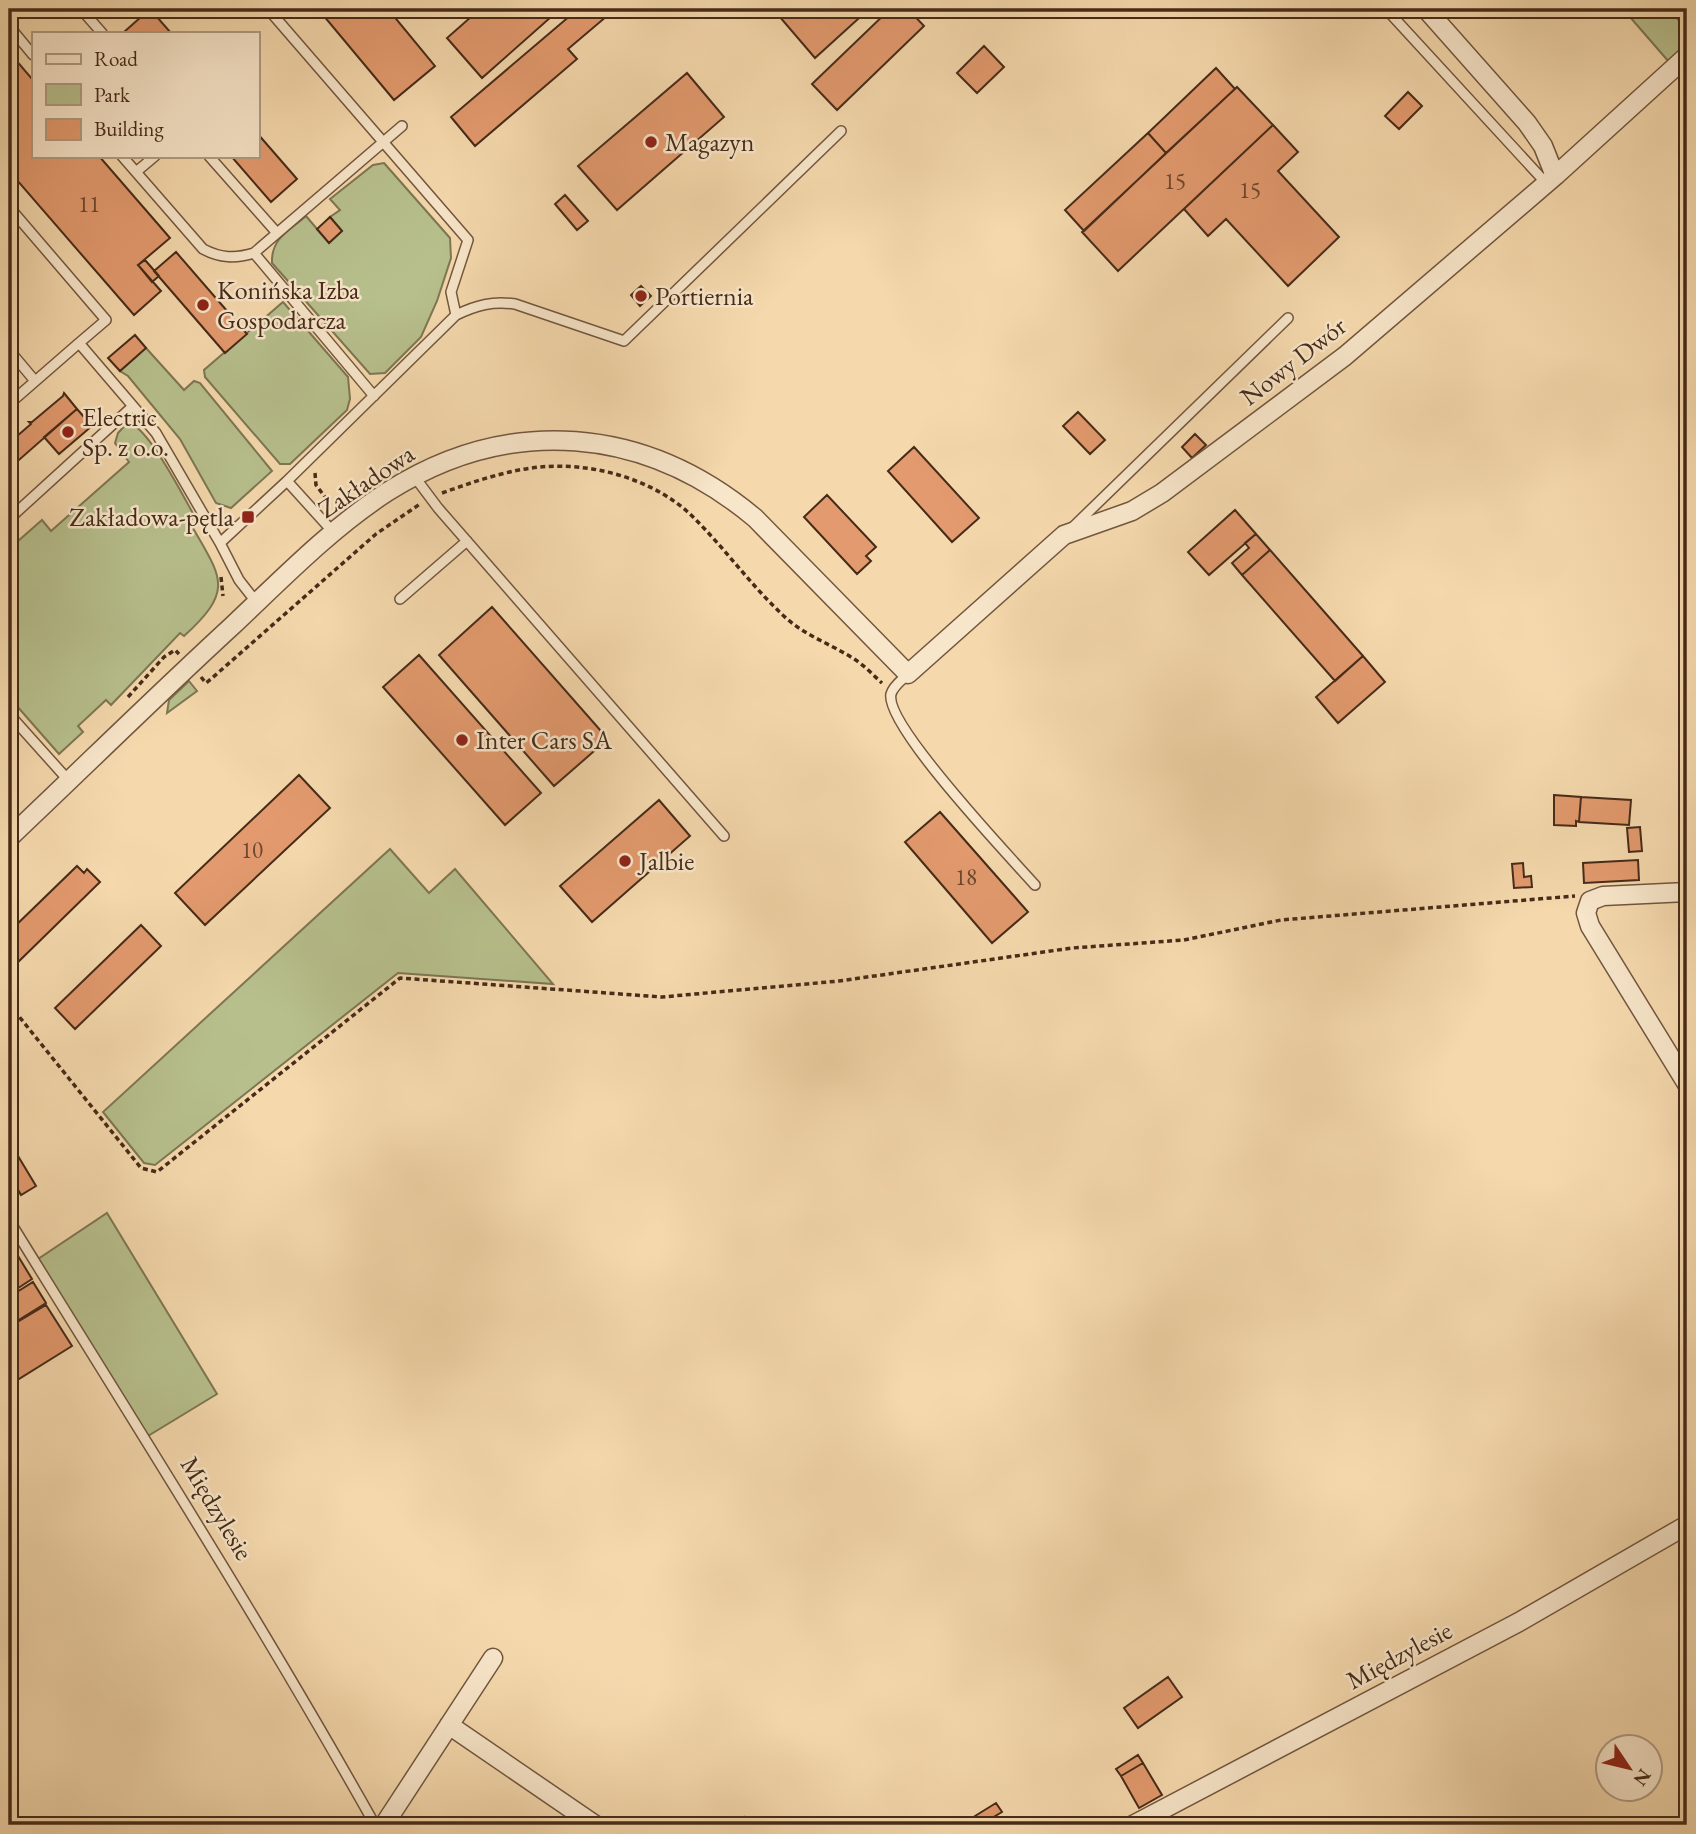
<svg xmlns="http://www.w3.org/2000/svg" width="1696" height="1834" viewBox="0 0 1696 1834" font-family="'EB Garamond',serif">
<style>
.green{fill:#b7c08d;stroke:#7e7653;stroke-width:2}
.building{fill:#e39a6e;stroke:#462b19;stroke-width:2}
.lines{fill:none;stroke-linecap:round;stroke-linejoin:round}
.service-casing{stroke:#72563e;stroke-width:12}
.minor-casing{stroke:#72563e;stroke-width:21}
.path{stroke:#462b19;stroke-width:3.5;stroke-dasharray:5 3.5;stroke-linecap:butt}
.service{stroke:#f8e6ca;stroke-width:9}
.minor{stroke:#f8e6ca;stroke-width:18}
.poi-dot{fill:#8f2418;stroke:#f8e6ca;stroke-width:2.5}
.labels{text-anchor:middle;stroke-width:5;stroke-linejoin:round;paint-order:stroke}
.number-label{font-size:23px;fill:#6d472e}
.poi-label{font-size:26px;fill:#462b19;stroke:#f8e6ca;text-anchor:start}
.street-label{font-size:26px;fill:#462b19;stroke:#f8e6ca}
</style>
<rect width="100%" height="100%" fill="#f5d9ad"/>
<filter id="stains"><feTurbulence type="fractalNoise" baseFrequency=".00286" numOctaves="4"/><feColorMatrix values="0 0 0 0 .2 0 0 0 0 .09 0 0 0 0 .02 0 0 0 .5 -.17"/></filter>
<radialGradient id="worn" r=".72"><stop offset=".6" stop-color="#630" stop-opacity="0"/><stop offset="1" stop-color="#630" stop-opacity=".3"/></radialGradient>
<path class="green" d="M 1623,9 L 1668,9 L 1687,29 L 1687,45 L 1669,62 Z
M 384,163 L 450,238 L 451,258 L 437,301 L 421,337 L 385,373 L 370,374 L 272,263 C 271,238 289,231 306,216 L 329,243 L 342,231 L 330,217 L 340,210 L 330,199 L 373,165 Z
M 283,302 L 348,377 L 350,399 L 347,410 L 290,464 L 280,464 L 205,377 L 204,370 Z
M 146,348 L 184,390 L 194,381 L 200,383 L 272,471 L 231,508 L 216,503 L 180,439 L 128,376 L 120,371 Z
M 128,422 C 149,428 183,496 195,517 L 189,521 C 220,577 237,588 184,636 L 180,633 L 111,705 L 106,700 L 78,726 L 83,732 L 59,754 L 9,697 L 9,549 L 42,520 L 51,531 L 129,462 L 115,443 L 118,433 Z
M 189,681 L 197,691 L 167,713 L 169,700 Z
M 390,849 L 429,893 L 455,869 L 553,984 L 398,973 L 155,1165 L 144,1163 L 103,1112 Z
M 107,1213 L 217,1394 L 148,1436 L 38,1259 Z"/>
<path class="building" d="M 150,9 L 171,33 L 125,33 L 124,32 Z
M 318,9 L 388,9 L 435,66 L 394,100 Z
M 480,9 L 560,9 L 482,78 L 447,38 Z
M 578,9 L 600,9 L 607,16 L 568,49 L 577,59 L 475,146 L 451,117 Z
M 773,9 L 869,9 L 815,58 Z
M 890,9 L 908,9 L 924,26 L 837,110 L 812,84 Z
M 984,46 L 1004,67 L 977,93 L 957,73 Z
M 9,52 L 33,80 L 33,156 L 99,156 L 170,238 L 138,265 L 161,291 L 134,315 L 9,171 Z
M 1216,68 L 1235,89 L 1166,153 L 1148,133 Z
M 687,73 L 724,117 L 617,210 L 578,166 Z
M 1237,87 L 1273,125 L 1118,271 L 1082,232 Z
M 1408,92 L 1422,106 L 1399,129 L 1385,116 Z
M 1273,125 L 1298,152 L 1278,171 L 1339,237 L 1288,286 L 1226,219 L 1208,236 L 1184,209 Z
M 257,133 L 297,179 L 271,202 L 231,156 L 257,156 Z
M 1148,133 L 1166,153 L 1084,231 L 1065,210 Z
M 565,195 L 588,221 L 577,230 L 555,204 Z
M 330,217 L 342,231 L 329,243 L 317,229 Z
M 176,252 L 247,334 L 225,353 L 154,271 Z
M 145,260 L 159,276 L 152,282 L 138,265 Z
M 641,286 L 651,296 L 640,306 L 631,295 Z
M 135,335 L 146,348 L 120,371 L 108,358 Z
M 64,393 L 77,409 L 11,467 L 9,465 L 9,443 L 31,424 L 29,422 L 32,422 L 63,396 Z
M 77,409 L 92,426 L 59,454 L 44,437 Z
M 1078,412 L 1105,440 L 1090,454 L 1063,426 Z
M 1195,434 L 1206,445 L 1192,458 L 1182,447 Z
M 914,447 L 979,518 L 952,542 L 888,471 Z
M 9,492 L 16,499 L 9,505 Z
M 827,495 L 876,547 L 866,556 L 871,561 L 857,574 L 804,517 Z
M 1235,510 L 1256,534 L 1209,575 L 1188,552 Z
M 1256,534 L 1270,550 L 1242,575 L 1232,563 L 1249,548 L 1245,543 Z
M 1270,550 L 1363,656 L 1335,681 L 1242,575 Z
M 492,607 L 608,739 L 554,786 L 439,655 Z
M 419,655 L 541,793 L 505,825 L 383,687 Z
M 1363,656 L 1385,682 L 1338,723 L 1316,697 Z
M 299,775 L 330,808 L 205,925 L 175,893 Z
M 1554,795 L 1581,797 L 1579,822 L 1576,821 L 1576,826 L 1554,825 Z
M 1581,797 L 1631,800 L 1629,825 L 1579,822 Z
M 659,800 L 690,836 L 592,922 L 560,886 Z
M 940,812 L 1028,912 L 992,943 L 905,842 Z
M 1640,827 L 1642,851 L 1629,852 L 1627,828 Z
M 1638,860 L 1639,880 L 1584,883 L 1583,863 Z
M 1523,863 L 1524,877 L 1531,876 L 1532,887 L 1514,888 L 1512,864 Z
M 77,866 L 84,873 L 87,869 L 100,882 L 13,967 L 9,963 L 9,932 Z
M 141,925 L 161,946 L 75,1029 L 55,1008 Z
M 9,1119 L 16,1130 L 9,1134 Z
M 9,1141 L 36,1186 L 21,1195 L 9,1174 Z
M 12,1246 L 32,1279 L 9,1294 L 9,1248 Z
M 33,1282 L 46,1303 L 9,1326 L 9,1297 Z
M 46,1305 L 72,1346 L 14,1382 L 9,1373 L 9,1327 Z
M 1168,1677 L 1182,1697 L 1138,1728 L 1124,1708 Z
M 1138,1755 L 1143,1763 L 1121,1776 L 1116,1769 Z
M 1143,1763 L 1162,1795 L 1139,1808 L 1121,1776 Z
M 996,1803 L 1002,1812 L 980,1825 L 975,1816 Z
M 745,1817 L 757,1825 L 740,1825 Z"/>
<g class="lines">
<g class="service-casing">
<path id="service" d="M 81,9 L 102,33
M 268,9 L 468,240 L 451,292 L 456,315
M 1386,9 L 1546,183
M 9,12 L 18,9
M 9,26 L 33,55
M 122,156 L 203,249 C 220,258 235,259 254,253
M 209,156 L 277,233
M 136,172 L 155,156
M 9,207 L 106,320 L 79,343 L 156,433 L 220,543
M 9,350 L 35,381
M 374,396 L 254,253 L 402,126
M 9,404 L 79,343
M 414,476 L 438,508 L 724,836
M 287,481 L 456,315 C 477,305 492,301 515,304 L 624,341 L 841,131
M 9,519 L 133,406
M 1073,527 L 1288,318
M 400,599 L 467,541
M 257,603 L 239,580 L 220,543 L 287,481 L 334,533
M 908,674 C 903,679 893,686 891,694 C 884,724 1010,857 1035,885
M 9,714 L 69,781
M 9,1220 C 133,1421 260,1620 375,1825"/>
</g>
<g class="minor-casing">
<path id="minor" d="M 1426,9 L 1527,123 L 1543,146 L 1555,176
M 9,838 C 83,768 156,696 231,627 C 281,580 330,529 387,492 C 509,414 645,426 755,518 L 908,674 L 1064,535 L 1132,511 L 1162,493 L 1345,356 L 1555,176 L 1687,56
M 1687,892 L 1603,896 L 1590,901 L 1586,913 L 1590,926 L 1687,1084
M 449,1725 L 595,1825
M 384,1825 L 493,1658
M 1133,1825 L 1519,1622 L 1687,1525"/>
</g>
<path class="path" d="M 315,473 L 316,485 L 328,501
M 442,493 C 473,482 507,470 540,467 C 594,462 658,480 696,520 C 727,551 753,588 786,618 C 806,636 831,644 854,659 C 864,665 873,675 882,683
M 221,577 L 223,596
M 201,677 L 206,683 L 211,679 L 376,534 L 420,504
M 128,697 L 164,657 L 175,650 L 179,654
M 9,1004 L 141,1168 L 157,1172 L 400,978 L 662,997 L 839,981 L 1072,948 L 1184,940 L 1281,920 L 1575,896"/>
<use href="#service" class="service"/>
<use href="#minor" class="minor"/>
</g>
<g class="poi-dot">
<circle cx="651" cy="142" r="7"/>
<circle cx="641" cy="296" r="7"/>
<circle cx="203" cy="305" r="7"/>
<circle cx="68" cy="432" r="7"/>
<rect x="241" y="510" width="14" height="14" rx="3.5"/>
<circle cx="462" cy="740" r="7"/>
<circle cx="625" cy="861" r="7"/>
</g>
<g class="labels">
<g class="number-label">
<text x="1175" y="189">15</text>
<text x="1250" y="198">15</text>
<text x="89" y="212">11</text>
<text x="252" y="858">10</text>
<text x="966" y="885">18</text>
</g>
<g class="poi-label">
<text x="665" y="151">Magazyn</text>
<text x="217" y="299">Konińska Izba<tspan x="217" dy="30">Gospodarcza</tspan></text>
<text x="655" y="305">Portiernia</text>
<text x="82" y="426">Electric<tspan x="82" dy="30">Sp. z o.o.</tspan></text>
<text x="234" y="526" text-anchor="end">Zakładowa-pętla</text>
<text x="476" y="749">Inter Cars SA</text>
<text x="639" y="870">Jalbie</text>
</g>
<g class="street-label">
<text transform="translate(1293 361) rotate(-38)" y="9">Nowy Dwór</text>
<text transform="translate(366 481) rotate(-34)" y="9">Zakładowa</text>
<text transform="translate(217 1508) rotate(59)" y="9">Międzylesie</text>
<text transform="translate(1399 1655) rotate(-28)" y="9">Międzylesie</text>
</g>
</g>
<rect width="1696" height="1834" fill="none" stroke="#f5d9ad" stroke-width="35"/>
<rect x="10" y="10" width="1675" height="1813" fill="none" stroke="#462b19" stroke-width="3.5"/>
<rect x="18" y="18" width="1661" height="1799" fill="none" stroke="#462b19" stroke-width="2"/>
<rect x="32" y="32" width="228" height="126" fill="#f8e6ca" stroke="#b19b83" stroke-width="2"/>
<rect x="46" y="54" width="35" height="10" fill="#f8e6ca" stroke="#b19b83" stroke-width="2"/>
<text x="94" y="66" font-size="21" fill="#462b19">Road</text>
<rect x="46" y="84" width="35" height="21" fill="#b7c08d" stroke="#b19b83" stroke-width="2"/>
<text x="94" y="102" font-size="21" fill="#462b19">Park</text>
<rect x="46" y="119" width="35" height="21" fill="#e39a6e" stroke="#b19b83" stroke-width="2"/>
<text x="94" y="136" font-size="21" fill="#462b19">Building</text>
<g transform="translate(1629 1768) rotate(125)"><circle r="33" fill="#f8e6ca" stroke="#b19b83" stroke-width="2"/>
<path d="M0-5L12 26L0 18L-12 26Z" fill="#8f2418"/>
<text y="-10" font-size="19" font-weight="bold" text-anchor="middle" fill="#462b19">N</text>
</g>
<rect width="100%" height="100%" filter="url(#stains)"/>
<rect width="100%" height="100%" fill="url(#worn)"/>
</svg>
